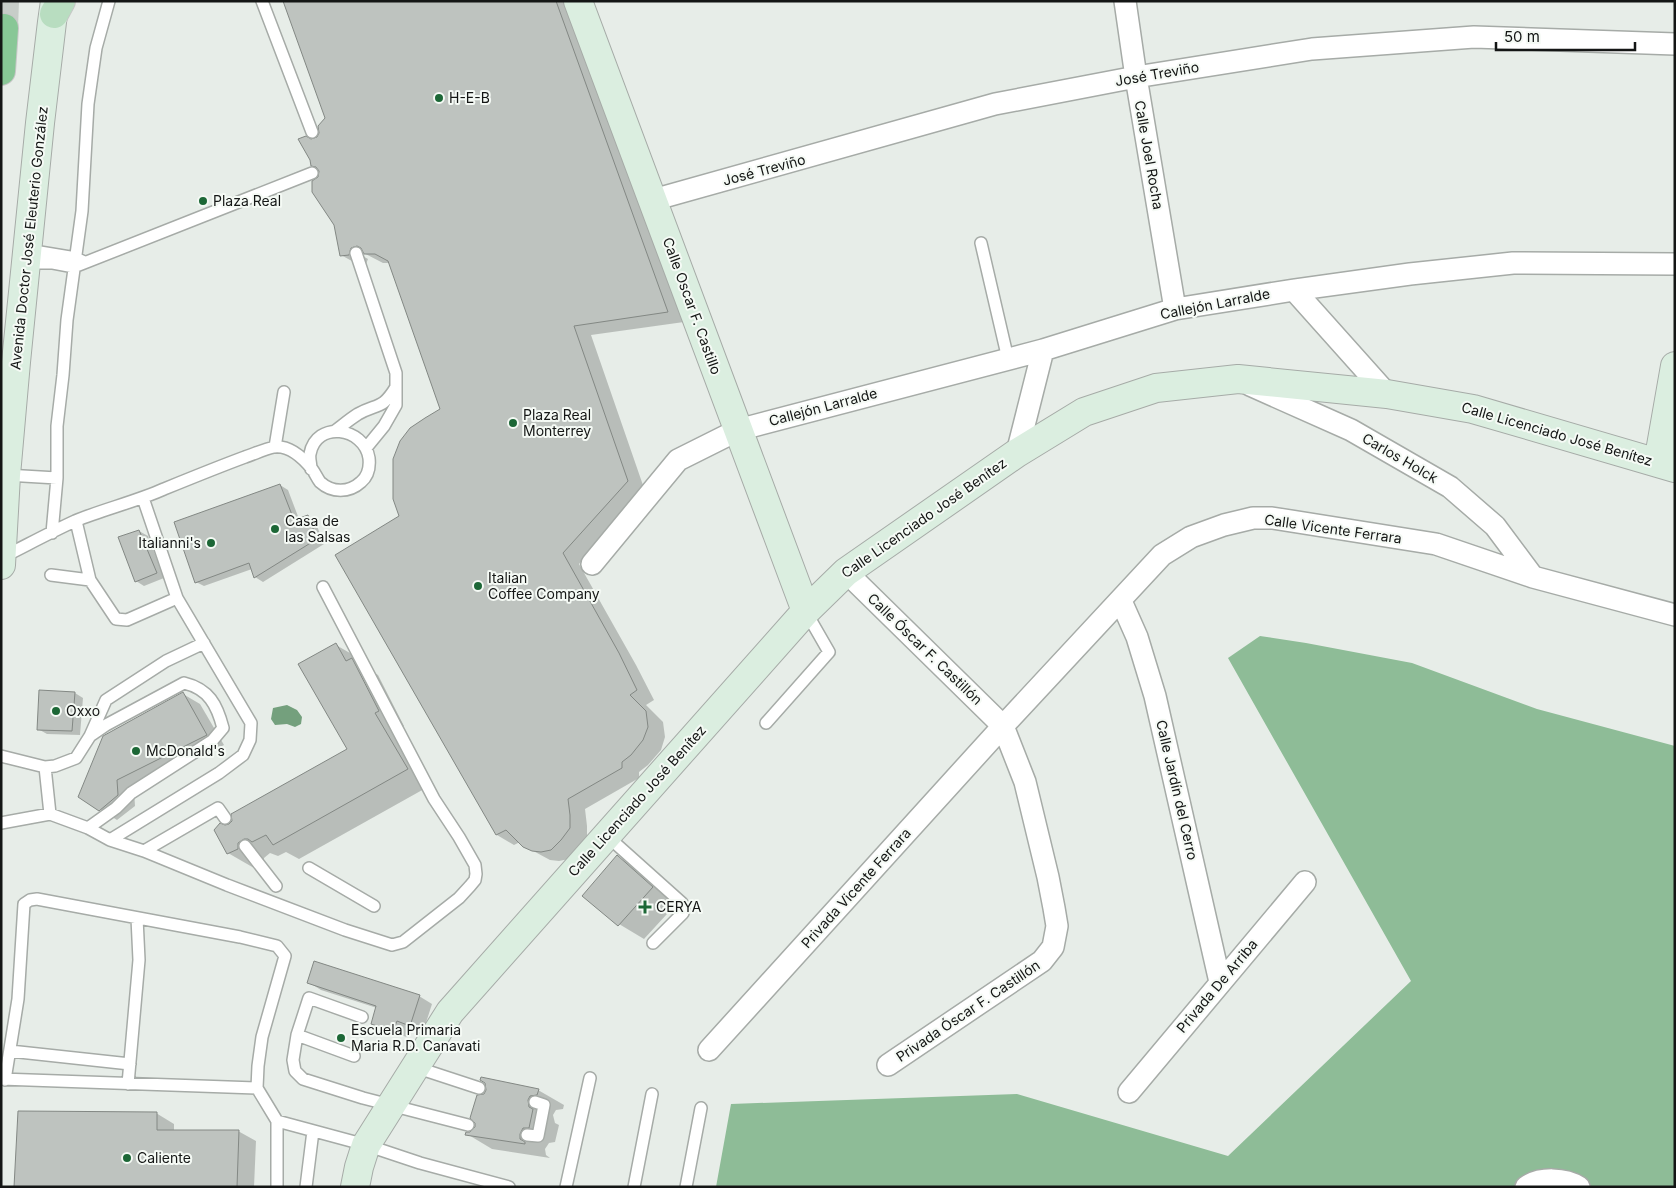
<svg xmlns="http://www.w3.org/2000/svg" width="1676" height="1188" viewBox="0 0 1676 1188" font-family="Inter,sans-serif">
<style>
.forest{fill:#8ebc97}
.water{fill:#74a07d}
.shadow{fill:#0003}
.building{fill:#bec3bf;stroke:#838884}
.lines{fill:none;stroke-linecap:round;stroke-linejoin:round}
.highway-tunnel{stroke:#c7cdc8;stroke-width:28;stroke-dasharray:28 14;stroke-linecap:butt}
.lane-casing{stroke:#a6aba7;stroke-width:14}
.street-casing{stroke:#a6aba7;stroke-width:24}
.secondary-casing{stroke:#a6aba7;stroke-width:30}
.primary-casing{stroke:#c7c7c7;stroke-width:30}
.highway-casing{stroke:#c7c7c7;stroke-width:30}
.lane{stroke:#fff;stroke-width:11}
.street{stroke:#fff;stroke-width:21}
.secondary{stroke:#dbeee0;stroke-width:28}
.primary{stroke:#b8ddc0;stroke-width:28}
.highway{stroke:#88c796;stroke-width:28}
.poi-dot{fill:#1c6736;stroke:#f5faf5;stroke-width:2}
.labels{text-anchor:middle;stroke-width:4;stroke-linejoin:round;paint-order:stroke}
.street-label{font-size:14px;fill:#141615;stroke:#f5faf5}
.poi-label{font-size:14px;fill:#141615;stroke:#f5faf5;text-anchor:start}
</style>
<rect width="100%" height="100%" fill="#e7ede8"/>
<path class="forest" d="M 1260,636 L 1306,643 L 1412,663 L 1537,709 L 1675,746 L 1675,1187 L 716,1187 L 731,1104 L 1017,1094 L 1228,1156 L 1411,981 L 1228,658 Z"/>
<path class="water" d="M 287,705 L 297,710 L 302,717 L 301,724 L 295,727 L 287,724 L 275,725 L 271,719 L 273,708 Z"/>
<path class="shadow" d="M 284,1 L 570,1 L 684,322 L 591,335 L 645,491 L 579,564 L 636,665 L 654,700 L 646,705 L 663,722 L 665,737 L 661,750 L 648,765 L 639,772 L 639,778 L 585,809 L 587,826 L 587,838 L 569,859 L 559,861 L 550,860 L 524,846 L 520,842 L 514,845 L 497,835 L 401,517 L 442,410 L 390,263 L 383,263 L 354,248 L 354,251 L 368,259 L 366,264 L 359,265 L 341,255 L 335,225 L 319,178 L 320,170 L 312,165 L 312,141 L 318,138 L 327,119 Z
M 280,485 L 288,490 L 299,519 L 308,516 L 315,521 L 324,544 L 263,582 L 255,577 L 252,569 L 204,586 L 196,582 Z
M 139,531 L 148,536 L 164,578 L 144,586 L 136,581 Z
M 336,645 L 362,660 L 367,668 L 378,675 L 404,726 L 400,728 L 433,784 L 299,859 L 286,852 L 278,856 L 270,853 L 264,858 L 264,863 L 254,868 L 228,853 L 225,827 L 349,750 Z
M 75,693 L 83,698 L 80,735 L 47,734 L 38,729 Z
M 183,694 L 200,704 L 224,745 L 134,790 L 135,806 L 117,820 L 79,796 Z
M 618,857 L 643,872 L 678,902 L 644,939 L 619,924 Z
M 308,982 L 419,996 L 432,1004 L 423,1032 L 410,1028 L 407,1037 L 385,1031 L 372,1023 L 377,1008 L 321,990 Z
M 538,1090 L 564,1105 L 563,1109 L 556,1110 L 553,1115 L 555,1123 L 559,1125 L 555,1142 L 549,1143 L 545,1149 L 546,1155 L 550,1158 L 492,1149 L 467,1134 L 471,1133 Z
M 156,1113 L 174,1124 L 174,1131 L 238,1131 L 256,1141 L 254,1187 L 16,1187 Z"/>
<path class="building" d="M 283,1 L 556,1 L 668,312 L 574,326 L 628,481 L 563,553 L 619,653 L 637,690 L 630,695 L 646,711 L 648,727 L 643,740 L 631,755 L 622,762 L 622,768 L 568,799 L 570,815 L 570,828 L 561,840 L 551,850 L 541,852 L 532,851 L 523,847 L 506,830 L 496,835 L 335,555 L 399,516 L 393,499 L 393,459 L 400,441 L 410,428 L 425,418 L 440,409 L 388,261 L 375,254 L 364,254 L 361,248 L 357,246 L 351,248 L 349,255 L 340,256 L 334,225 L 312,192 L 312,181 L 318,177 L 319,171 L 316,167 L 311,166 L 310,160 L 298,139 L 306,136 L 311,139 L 317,137 L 319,133 L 318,126 L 325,118 Z
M 280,484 L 294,520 L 308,515 L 317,539 L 254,578 L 249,563 L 195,583 L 174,522 Z
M 139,530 L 157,573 L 135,582 L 118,537 Z
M 336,643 L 346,661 L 352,658 L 379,711 L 375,713 L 408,769 L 273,845 L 266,835 L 252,842 L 248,839 L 244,839 L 238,843 L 238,849 L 227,854 L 214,830 L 220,823 L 225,825 L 229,824 L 232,821 L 231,814 L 347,749 L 298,664 Z
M 39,690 L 75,692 L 72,731 L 37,730 Z
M 183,692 L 207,735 L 117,780 L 118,795 L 99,811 L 78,797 L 103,736 Z
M 617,855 L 653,887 L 618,926 L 582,896 Z
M 314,961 L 420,995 L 410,1026 L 397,1021 L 393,1031 L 371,1024 L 376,1006 L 307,983 Z
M 481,1077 L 539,1089 L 537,1095 L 530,1096 L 528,1100 L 529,1107 L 533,1109 L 529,1128 L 523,1128 L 520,1134 L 520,1139 L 525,1142 L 525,1144 L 465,1135 L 466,1132 L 470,1132 L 475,1127 L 475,1123 L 470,1118 L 477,1095 L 484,1094 L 486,1090 L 485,1083 L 480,1080 Z
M 18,1111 L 157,1112 L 157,1130 L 239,1130 L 237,1187 L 14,1187 Z"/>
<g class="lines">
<path class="highway-tunnel" d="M 4,28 L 5,1"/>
<g class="lane-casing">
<path id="lane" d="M 262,1 L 312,132
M 981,243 L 1008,359
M 28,250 L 76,258 L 82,261
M 356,253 L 396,373 L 396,405 L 384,426 L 366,448
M 27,263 L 53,263 L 74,267 L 312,173
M 335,431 C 343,425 350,419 358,414 C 378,403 382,410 396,387
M 275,447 L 284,392
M 6,475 L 57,478
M 76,521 L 90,580 L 116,619 L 127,620 L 177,598
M 52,533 L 57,478 L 57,426 L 63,375 L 67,320 L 82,211 L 88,104 L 96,48 L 109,1
M 3,557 C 27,545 51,532 75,521 C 104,509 135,502 164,489 C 191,478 218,467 245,457 C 254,454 265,449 274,447 C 290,445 303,458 312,469 C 315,473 317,478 320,482 C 332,493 349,493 361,482 C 368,476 370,467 369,458 C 364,427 316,420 310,454 C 309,458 311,464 311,469
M 51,575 L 90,580
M 766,723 L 829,652 L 806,612
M 1,756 L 45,767 L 50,814
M 45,767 L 55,766 L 76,758 L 90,736 L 106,700 L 166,661 L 204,643
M 1,823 L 50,814 L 88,828 L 110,840 L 144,851 L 227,885 L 345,930 L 392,945 L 403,942 L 459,898 L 470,886 L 475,880 L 476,874 L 475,865 L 459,837 L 434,799 L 323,587
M 88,828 L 116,808 L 131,793 L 212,741 L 223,728 C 217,705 209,689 184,683 L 106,725 L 90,736
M 606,835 L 682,903 L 684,908 L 683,913 L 653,943
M 110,840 L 219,773 L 243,755 L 250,740 L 251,723 L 177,598 L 143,498
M 245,846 L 276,886
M 144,851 L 218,808 L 225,818
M 309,868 L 374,906
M 362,1017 L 309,998 L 297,1035 L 293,1060 L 295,1071 L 303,1079 L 363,1098 L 468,1125
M 297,1035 L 354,1056
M 10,1051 L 130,1064
M 415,1067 L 479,1088
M 1,1079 L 257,1088
M 5,1080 L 18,999 L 24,904 L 30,900 L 37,899 L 240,937 L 277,946 L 285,956 L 262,1037 L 258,1066 L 257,1088 L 277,1121 L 277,1187
M 128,1084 L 139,960 L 137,918
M 277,1121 L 366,1145 L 420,1163 L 509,1187
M 527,1135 L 538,1136 L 544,1105 L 535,1102
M 306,1187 L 313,1131
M 566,1187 L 590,1078
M 634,1187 L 652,1094
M 686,1187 L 701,1108"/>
</g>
<g class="street-casing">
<path id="street" d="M 1125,1 L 1136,77 L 1175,309
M 653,200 L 995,104 L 1136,77 L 1312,49 L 1474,37 L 1675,44
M 1294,290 L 1387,394
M 1250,385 L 1351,430 L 1450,487 L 1495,526 L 1533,577
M 1017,453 L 1043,350
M 592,564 L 678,460 L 738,430 L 1043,350 L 1175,309 L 1294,290 L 1410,274 L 1513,263 L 1675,264
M 846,572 L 1003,726 L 1025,782 L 1048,877 L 1054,908 L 1057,926 L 1053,947 L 1042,961 L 888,1065
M 1121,601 L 1137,637 L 1155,696 L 1220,982
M 709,1050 L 1003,726 L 1162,555 L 1191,537 L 1224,525 L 1253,518 L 1272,518 L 1436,544 L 1533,577 L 1675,615
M 1129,1092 L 1305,882
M 1526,1187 C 1540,1177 1565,1178 1579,1187"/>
</g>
<g class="secondary-casing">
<path id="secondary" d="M 578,1 L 806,611
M 1658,463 L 1675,366
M 1,565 L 6,475 L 16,362 L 40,123 L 52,22 L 55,1
M 355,1187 L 359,1167 L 366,1145 L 450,1012 L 806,611 L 846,572 L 1017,453 L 1084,412 L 1156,388 L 1238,379 L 1387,394 L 1473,409 L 1675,468"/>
</g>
<g class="primary-casing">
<path id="primary" d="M 54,14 L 61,1"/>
</g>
<g class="highway-casing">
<path id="highway" d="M 1,71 L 4,28"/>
</g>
<use href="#lane" class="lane"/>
<use href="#street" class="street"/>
<use href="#secondary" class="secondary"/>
<use href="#primary" class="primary"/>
<use href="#highway" class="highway"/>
</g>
<g class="poi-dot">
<circle cx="439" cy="98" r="5"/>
<circle cx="203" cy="201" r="5"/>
<circle cx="513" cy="423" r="5"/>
<circle cx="275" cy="529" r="5"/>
<circle cx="211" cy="543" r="5"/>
<circle cx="478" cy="586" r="5"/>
<circle cx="56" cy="711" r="5"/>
<circle cx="136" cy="751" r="5"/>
<path d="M642.5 899.5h5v5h5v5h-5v5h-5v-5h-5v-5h5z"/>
<circle cx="341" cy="1038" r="5"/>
<circle cx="127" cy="1158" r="5"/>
</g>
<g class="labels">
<g class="street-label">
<text transform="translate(1157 74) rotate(-10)" y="5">José Treviño</text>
<text transform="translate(1149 155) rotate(80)" y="5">Calle Joel Rocha</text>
<text transform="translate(764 170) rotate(-15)" y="5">José Treviño</text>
<text transform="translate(29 238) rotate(-84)" y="5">Avenida Doctor José Eleuterio González</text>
<text transform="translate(1215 304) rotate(-11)" y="5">Callejón Larralde</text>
<text transform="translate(692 306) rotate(70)" y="5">Calle Oscar F. Castillo</text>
<text transform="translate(823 407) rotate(-15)" y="5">Callejón Larralde</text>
<text transform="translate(1557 434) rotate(16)" y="5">Calle Licenciado José Benítez</text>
<text transform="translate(1400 458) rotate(30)" y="5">Carlos Holck</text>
<text transform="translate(924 518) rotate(-35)" y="5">Calle Licenciado José Benítez</text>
<text transform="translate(1333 529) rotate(8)" y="5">Calle Vicente Ferrara</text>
<text transform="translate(925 649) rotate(44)" y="5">Calle Óscar F. Castillón</text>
<text transform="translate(1177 790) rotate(77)" y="5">Calle Jardín del Cerro</text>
<text transform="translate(637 801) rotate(-48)" y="5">Calle Licenciado José Benítez</text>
<text transform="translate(856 888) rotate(-48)" y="5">Privada Vicente Ferrara</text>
<text transform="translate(1217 986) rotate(-50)" y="5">Privada De Arriba</text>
<text transform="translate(968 1011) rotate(-34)" y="5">Privada Óscar F. Castillón</text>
</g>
<g class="poi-label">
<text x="449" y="103">H-E-B</text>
<text x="213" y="206">Plaza Real</text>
<text x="523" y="420">Plaza Real<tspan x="523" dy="16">Monterrey</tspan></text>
<text x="285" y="526">Casa de<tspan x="285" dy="16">las Salsas</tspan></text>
<text x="201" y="548" text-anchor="end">Italianni's</text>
<text x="488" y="583">Italian<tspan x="488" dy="16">Coffee Company</tspan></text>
<text x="66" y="716">Oxxo</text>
<text x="146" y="756">McDonald's</text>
<text x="656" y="912">CERYA</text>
<text x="351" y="1035">Escuela Primaria<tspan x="351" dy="16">Maria R.D. Canavati</tspan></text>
<text x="137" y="1163">Caliente</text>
</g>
</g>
<rect width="1676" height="1188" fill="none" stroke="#141615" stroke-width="5"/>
<path d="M1496 42v8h139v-8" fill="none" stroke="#141615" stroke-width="2.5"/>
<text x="1504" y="42" font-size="15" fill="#141615" stroke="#f5faf5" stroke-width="4" paint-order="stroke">50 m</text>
</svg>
